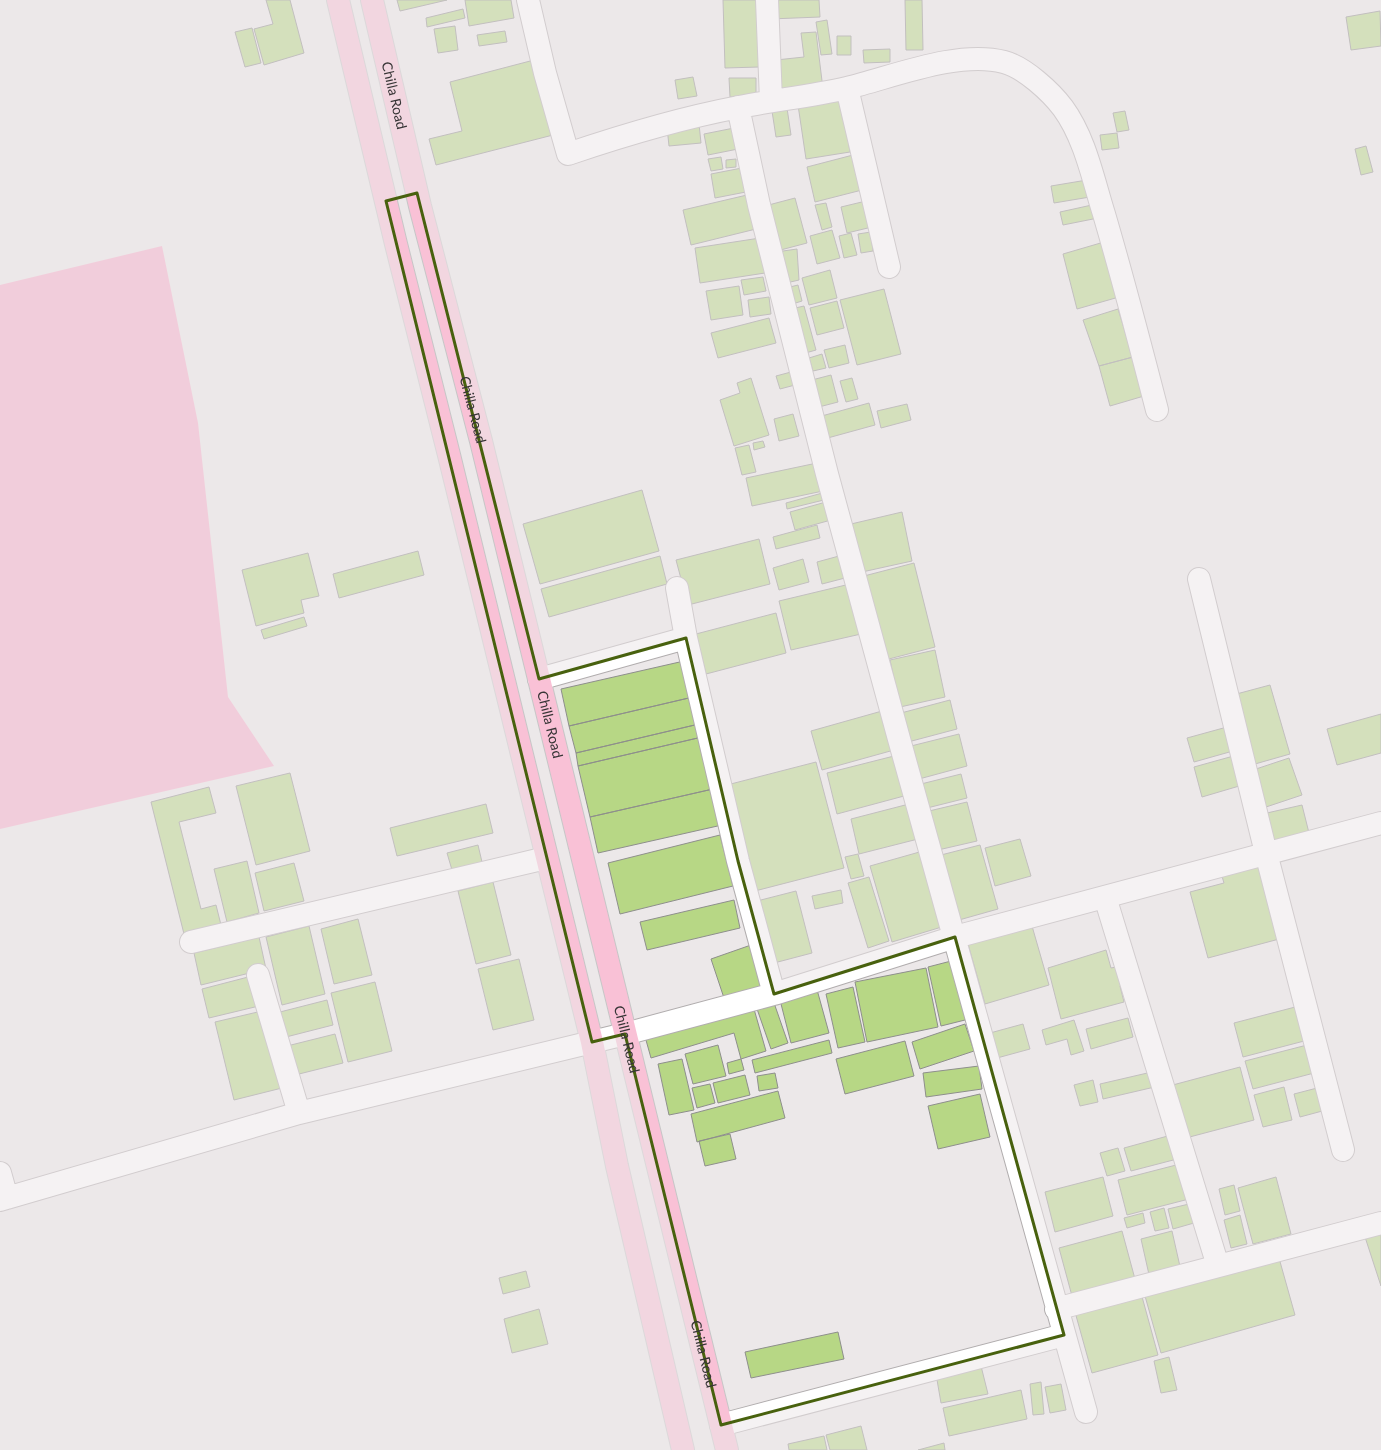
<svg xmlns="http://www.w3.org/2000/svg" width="1381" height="1450" viewBox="0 0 1381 1450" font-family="Lato,sans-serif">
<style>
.green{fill:#f7aec9}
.building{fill:#b7d785;stroke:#8e8f8c}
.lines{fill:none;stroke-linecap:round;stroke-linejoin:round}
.minor-casing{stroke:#b1adae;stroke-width:24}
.major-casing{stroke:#c7c6c7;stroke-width:24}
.minor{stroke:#fff;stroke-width:22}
.major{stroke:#f9c1d6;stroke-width:22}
.marked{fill:none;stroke:#48610e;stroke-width:3;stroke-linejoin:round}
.labels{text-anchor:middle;stroke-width:3.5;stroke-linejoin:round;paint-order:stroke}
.street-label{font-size:14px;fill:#373536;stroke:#ece8e9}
</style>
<rect width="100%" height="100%" fill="#ece8e9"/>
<path class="green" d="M 162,246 L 198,423 L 228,697 L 274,766 L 0,829 L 0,285 Z"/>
<path class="building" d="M 266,0 L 290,0 L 304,53 L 264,65 L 254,29 L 273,24 Z
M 397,0 L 447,0 L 400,11 Z
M 465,0 L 511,0 L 514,18 L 469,26 Z
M 723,0 L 757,0 L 759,67 L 725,68 Z
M 769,0 L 819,0 L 820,17 L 770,19 Z
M 905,0 L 922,0 L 923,50 L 906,50 Z
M 463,9 L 465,18 L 427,27 L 426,18 Z
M 1380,11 L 1381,46 L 1351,50 L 1346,17 Z
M 827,20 L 832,54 L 821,55 L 816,22 Z
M 455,26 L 458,50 L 438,53 L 434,29 Z
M 252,28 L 261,63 L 245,67 L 235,32 Z
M 505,31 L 507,42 L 479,46 L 477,35 Z
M 816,32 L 823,89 L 780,93 L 776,60 L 804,57 L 801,33 Z
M 837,36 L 851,36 L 851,55 L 837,55 Z
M 890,49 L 890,62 L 864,63 L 863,50 Z
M 534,60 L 553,135 L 436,165 L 429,139 L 462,131 L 450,82 Z
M 693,77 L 697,96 L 678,99 L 675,80 Z
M 729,78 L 756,78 L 756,96 L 730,97 Z
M 842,99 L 850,152 L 806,159 L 798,105 Z
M 787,108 L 791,135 L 776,137 L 772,111 Z
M 1125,111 L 1129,130 L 1117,132 L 1113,113 Z
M 699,124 L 701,143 L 669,146 L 667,127 Z
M 739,127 L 743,148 L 708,155 L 704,134 Z
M 1117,133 L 1119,148 L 1102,150 L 1100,135 Z
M 1366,146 L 1373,172 L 1361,175 L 1355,149 Z
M 853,155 L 862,190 L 815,202 L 807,167 Z
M 721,157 L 723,169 L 711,171 L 708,159 Z
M 736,159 L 736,167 L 726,168 L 726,160 Z
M 747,167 L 751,191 L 715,198 L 711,174 Z
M 1093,179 L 1096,196 L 1054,203 L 1051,186 Z
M 747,195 L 756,229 L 691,245 L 683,210 Z
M 795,198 L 807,243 L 773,252 L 761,207 Z
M 866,201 L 872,227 L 847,233 L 841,207 Z
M 826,203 L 832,227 L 822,230 L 815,205 Z
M 1101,203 L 1103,217 L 1063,225 L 1060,212 Z
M 832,230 L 840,258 L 817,264 L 810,236 Z
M 871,232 L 873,251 L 861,253 L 858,234 Z
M 851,233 L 857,255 L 844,258 L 839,236 Z
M 760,238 L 765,273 L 700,283 L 695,248 Z
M 1104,242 L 1119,297 L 1077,309 L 1063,254 Z
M 797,249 L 799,280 L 782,284 L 776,252 Z
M 830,270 L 837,298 L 809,305 L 802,278 Z
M 763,277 L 766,291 L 744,295 L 741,280 Z
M 798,285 L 802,301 L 786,306 L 782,289 Z
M 739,286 L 743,315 L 711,320 L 706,291 Z
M 884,289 L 901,354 L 857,365 L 840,300 Z
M 769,297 L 771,314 L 750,317 L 748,300 Z
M 837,301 L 844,328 L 817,335 L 810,308 Z
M 804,306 L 816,350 L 802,354 L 791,309 Z
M 1118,309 L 1133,357 L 1099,366 L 1083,320 Z
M 769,318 L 776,343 L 718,358 L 711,333 Z
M 845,345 L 849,363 L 829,368 L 824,350 Z
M 822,354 L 826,368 L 813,371 L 809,358 Z
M 1133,357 L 1144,396 L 1110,406 L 1099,366 Z
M 791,372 L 795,385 L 780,389 L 776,376 Z
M 831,375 L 838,402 L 815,408 L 808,381 Z
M 751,378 L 769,435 L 734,446 L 720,400 L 740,393 L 737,383 Z
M 852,378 L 858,399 L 846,402 L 840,381 Z
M 869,403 L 875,425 L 824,439 L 818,417 Z
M 907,404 L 911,420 L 881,428 L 877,411 Z
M 793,414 L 799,436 L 779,441 L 774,419 Z
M 763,441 L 765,447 L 754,450 L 753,443 Z
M 749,445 L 756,472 L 742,475 L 735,448 Z
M 817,463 L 823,491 L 752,506 L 746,478 Z
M 642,490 L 659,551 L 540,584 L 523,524 Z
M 826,492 L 828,499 L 787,509 L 786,503 Z
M 826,502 L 831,520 L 795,530 L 790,512 Z
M 902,512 L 912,561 L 862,572 L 851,524 Z
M 817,525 L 820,538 L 776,549 L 773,537 Z
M 759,539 L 770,584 L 688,605 L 676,560 Z
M 418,551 L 424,575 L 339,598 L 333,574 Z
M 308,553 L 319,596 L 301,600 L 304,613 L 256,626 L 242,570 Z
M 660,556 L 667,584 L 549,617 L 541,589 Z
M 839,556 L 845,578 L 822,584 L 817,562 Z
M 803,559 L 809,582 L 779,590 L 773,568 Z
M 914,563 L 935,647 L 885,660 L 864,576 Z
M 850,584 L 861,634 L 791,650 L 779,601 Z
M 776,613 L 786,653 L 706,674 L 696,634 Z
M 304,617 L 307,626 L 264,639 L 261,630 Z
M 935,650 L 945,697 L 900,707 L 890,660 Z
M 684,661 L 693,697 L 569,726 L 561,689 Z
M 1270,685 L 1290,754 L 1248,766 L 1229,696 Z
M 693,697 L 699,724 L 576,753 L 569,726 Z
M 950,700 L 957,729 L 908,742 L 901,713 Z
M 882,711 L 894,750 L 822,770 L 811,731 Z
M 1381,714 L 1381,753 L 1337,765 L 1327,729 Z
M 699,724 L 702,737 L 578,766 L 576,753 Z
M 1227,727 L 1233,751 L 1194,762 L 1187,738 Z
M 959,734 L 967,766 L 919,779 L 911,746 Z
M 702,737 L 713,789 L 590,817 L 578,766 Z
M 1237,755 L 1246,784 L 1202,797 L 1194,767 Z
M 894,756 L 904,796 L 837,814 L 827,773 Z
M 1289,758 L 1302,795 L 1266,807 L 1253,770 Z
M 816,762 L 844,868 L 751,892 L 723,786 Z
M 290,773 L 310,851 L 256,865 L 236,786 Z
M 961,774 L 967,798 L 927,808 L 921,784 Z
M 209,787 L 216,813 L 179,822 L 201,909 L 216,905 L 221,925 L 184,934 L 151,802 Z
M 713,789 L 722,825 L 598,853 L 590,817 Z
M 967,802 L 977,841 L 938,850 L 929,811 Z
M 486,804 L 493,833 L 397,856 L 390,828 Z
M 909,804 L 918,839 L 859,854 L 851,819 Z
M 1302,805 L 1309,833 L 1274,841 L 1267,813 Z
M 720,835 L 733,886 L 620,914 L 608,863 Z
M 1020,839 L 1031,876 L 995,886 L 985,848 Z
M 478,845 L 482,862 L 452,870 L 447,853 Z
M 980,845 L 998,909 L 959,920 L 941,855 Z
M 923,851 L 945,926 L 892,942 L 870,866 Z
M 858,854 L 864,876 L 851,879 L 845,857 Z
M 247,861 L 259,913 L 227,922 L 214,869 Z
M 1261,862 L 1283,938 L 1208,958 L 1190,892 L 1224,883 L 1221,873 Z
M 294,863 L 304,901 L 264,911 L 255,873 Z
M 869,877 L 889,941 L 868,948 L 848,883 Z
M 493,882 L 511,955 L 476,964 L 458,891 Z
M 841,890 L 843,903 L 815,909 L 812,896 Z
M 796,891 L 812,953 L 774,963 L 757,901 Z
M 734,900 L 740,928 L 647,950 L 640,922 Z
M 358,919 L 372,975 L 334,984 L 321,929 Z
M 309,926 L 325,994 L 282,1005 L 266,937 Z
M 1032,926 L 1049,985 L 985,1004 L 968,944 Z
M 259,937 L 266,969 L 201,985 L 194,953 Z
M 751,945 L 764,985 L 743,992 L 726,1004 L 711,959 Z
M 1106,950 L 1111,968 L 1121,966 L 1127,984 L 1120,986 L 1124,1002 L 1061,1019 L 1048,968 Z
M 519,959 L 534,1020 L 493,1030 L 478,969 Z
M 955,960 L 969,1019 L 941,1026 L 928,967 Z
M 926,968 L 938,1027 L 867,1042 L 855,982 Z
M 252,976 L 259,1006 L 209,1018 L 202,989 Z
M 375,982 L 392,1051 L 348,1062 L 331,993 Z
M 816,986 L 829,1033 L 791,1043 L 779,996 Z
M 853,987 L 865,1042 L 838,1048 L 826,994 Z
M 327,1000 L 333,1025 L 286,1037 L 280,1012 Z
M 773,1000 L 788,1043 L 771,1049 L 756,1006 Z
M 752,1002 L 766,1051 L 741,1059 L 734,1033 L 651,1058 L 644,1033 Z
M 1299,1006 L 1308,1040 L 1243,1057 L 1234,1023 Z
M 262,1011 L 282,1088 L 234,1100 L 215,1022 Z
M 1128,1018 L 1133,1037 L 1091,1049 L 1086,1029 Z
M 1074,1020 L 1084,1051 L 1071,1055 L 1067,1039 L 1046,1045 L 1042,1030 Z
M 965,1024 L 974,1051 L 920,1069 L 912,1042 Z
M 1023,1024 L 1030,1049 L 997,1058 L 990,1033 Z
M 335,1034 L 343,1063 L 295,1075 L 287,1046 Z
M 829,1040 L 832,1053 L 755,1073 L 752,1060 Z
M 905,1041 L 914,1076 L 845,1094 L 836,1059 Z
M 1311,1044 L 1318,1072 L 1253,1089 L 1245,1061 Z
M 718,1045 L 726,1076 L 693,1084 L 685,1054 Z
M 682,1059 L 694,1110 L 669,1115 L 658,1064 Z
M 741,1059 L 744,1070 L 729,1074 L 727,1063 Z
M 979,1066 L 982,1089 L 926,1097 L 923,1073 Z
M 1240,1067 L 1254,1120 L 1182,1139 L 1169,1086 Z
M 1156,1071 L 1159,1086 L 1103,1099 L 1100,1084 Z
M 775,1073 L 778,1088 L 759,1091 L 757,1076 Z
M 745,1075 L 750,1095 L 718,1103 L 713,1083 Z
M 1093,1080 L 1098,1102 L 1080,1106 L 1074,1085 Z
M 710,1084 L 715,1103 L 697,1108 L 692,1088 Z
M 1284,1087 L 1292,1120 L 1263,1127 L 1254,1095 Z
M 1321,1087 L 1326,1110 L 1300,1117 L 1294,1094 Z
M 778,1091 L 785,1118 L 697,1142 L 691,1114 Z
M 980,1094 L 990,1137 L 938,1149 L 928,1106 Z
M 730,1134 L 736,1159 L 705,1166 L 699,1141 Z
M 1175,1134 L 1181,1158 L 1131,1171 L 1124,1148 Z
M 1118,1148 L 1125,1171 L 1107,1176 L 1100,1153 Z
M 1180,1164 L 1189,1199 L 1127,1215 L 1118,1180 Z
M 1103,1177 L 1113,1216 L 1055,1232 L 1045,1192 Z
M 1276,1177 L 1291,1234 L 1253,1244 L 1238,1188 Z
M 1234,1185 L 1240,1211 L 1225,1215 L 1219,1189 Z
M 1189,1204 L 1194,1223 L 1173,1229 L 1168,1209 Z
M 1164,1208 L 1169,1228 L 1155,1231 L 1150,1212 Z
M 1143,1213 L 1145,1223 L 1127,1228 L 1124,1218 Z
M 1240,1215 L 1247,1244 L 1231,1248 L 1224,1220 Z
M 1122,1231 L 1135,1279 L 1072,1296 L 1059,1248 Z
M 1172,1231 L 1181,1271 L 1150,1279 L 1141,1239 Z
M 1381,1233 L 1381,1286 L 1365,1237 Z
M 1279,1258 L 1295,1315 L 1161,1353 L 1145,1296 Z
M 526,1271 L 530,1287 L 503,1294 L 499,1278 Z
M 1141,1293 L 1158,1355 L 1092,1373 L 1075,1312 Z
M 539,1309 L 548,1344 L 512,1353 L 504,1319 Z
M 838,1332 L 844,1359 L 751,1378 L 745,1352 Z
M 1169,1357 L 1177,1390 L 1161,1393 L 1154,1361 Z
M 981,1366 L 988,1394 L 941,1403 L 936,1374 Z
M 1041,1382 L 1044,1414 L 1033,1415 L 1030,1384 Z
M 1061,1384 L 1066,1410 L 1050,1413 L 1045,1387 Z
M 1021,1390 L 1027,1419 L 949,1436 L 943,1408 Z
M 861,1426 L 867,1450 L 830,1450 L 826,1435 Z
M 824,1436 L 827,1450 L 789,1450 L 788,1444 Z
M 944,1443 L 945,1450 L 918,1450 Z"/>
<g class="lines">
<g class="minor-casing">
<path id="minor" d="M 528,0 L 545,73 L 568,154 C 624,135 681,118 739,107 C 775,100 812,96 847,88 C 893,77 957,50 1004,62 C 1024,67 1051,92 1063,108 C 1085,138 1093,179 1104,214 C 1123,279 1140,344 1157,410
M 767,0 L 771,101
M 847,88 L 889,267
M 738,107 L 759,205 L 827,474 L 899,739 L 1086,1412
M 1199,579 L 1266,853 L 1343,1150
M 677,588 L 686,638 L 738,861 L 774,994
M 539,679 L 686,638
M 1105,897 L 1218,1266
M 191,942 L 546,858
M 258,975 L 299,1113
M 0,1173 L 7,1198
M 0,1200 L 299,1113 L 625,1034 L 774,994 L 955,937 L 1381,823
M 1056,1309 L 1381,1223
M 721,1425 L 1064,1335"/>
</g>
<g class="major-casing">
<g id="major">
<path d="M 338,0 L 396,244 L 449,455 L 592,1042 L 617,1166 L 683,1450"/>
<path id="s1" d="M 372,0 L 420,206 L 481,441 L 727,1450"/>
</g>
</g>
<use href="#minor" class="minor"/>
<use href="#major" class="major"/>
</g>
<path d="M0 0H1381V1450H0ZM 417,193 L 539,679 L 686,638 L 738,861 L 774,994 L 955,937 L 1064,1335 L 721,1425 L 625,1034 L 592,1042 L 386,201 Z" fill="#ece8e9" fill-opacity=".55" fill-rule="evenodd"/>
<path class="marked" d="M 417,193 L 539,679 L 686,638 L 738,861 L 774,994 L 955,937 L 1064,1335 L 721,1425 L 625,1034 L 592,1042 L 386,201 Z"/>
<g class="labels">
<g class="street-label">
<text dy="5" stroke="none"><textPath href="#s1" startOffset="98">Chilla Road</textPath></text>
<text dy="5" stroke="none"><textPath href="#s1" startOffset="422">Chilla Road</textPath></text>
<text dy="5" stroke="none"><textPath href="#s1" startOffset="746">Chilla Road</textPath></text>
<text dy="5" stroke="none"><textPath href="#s1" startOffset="1070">Chilla Road</textPath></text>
<text dy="5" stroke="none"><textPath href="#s1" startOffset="1394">Chilla Road</textPath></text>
</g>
</g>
</svg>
